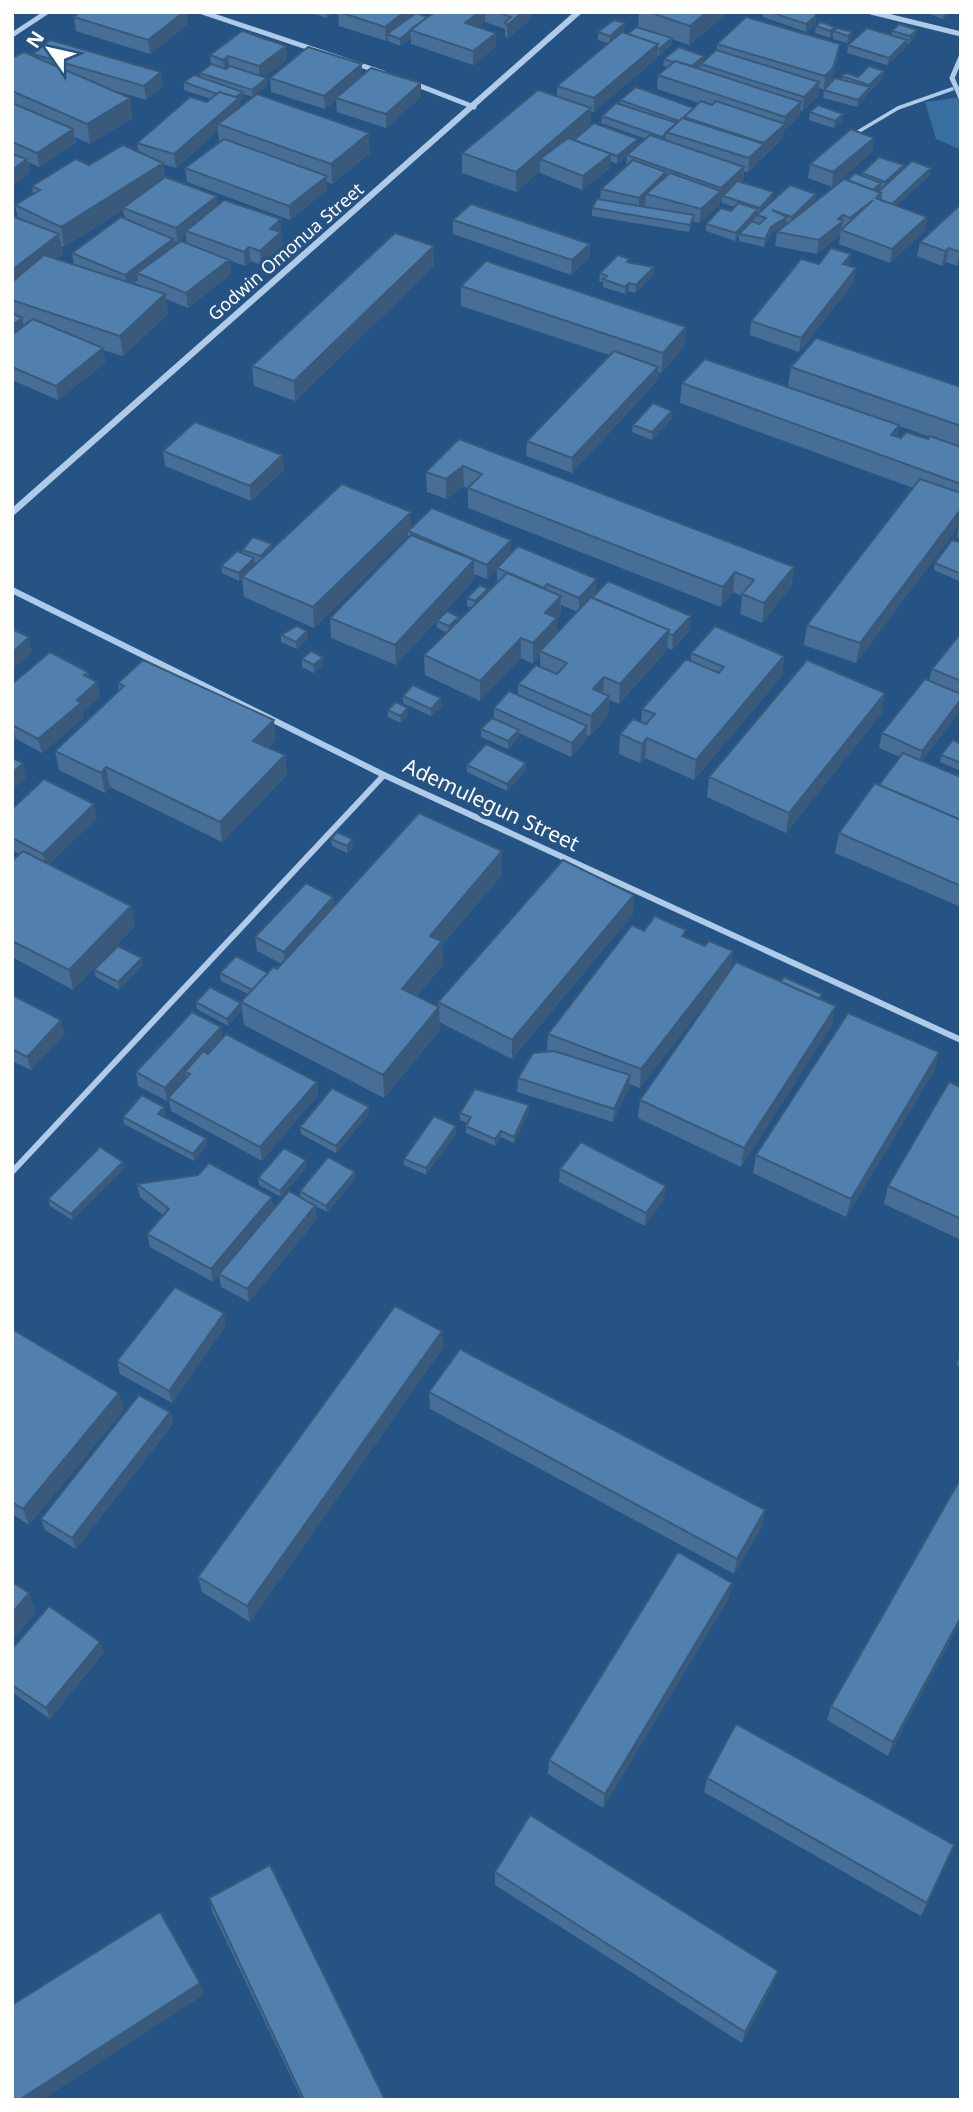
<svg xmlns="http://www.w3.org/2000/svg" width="973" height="2112" viewBox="0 0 973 2112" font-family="'Noto Sans',sans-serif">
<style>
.green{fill:#396ea1}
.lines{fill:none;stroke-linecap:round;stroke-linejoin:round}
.service{stroke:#aecbe8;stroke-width:3.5}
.minor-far1{stroke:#aecbe8;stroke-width:5}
.minor{stroke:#aecbe8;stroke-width:6}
.tertiary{fill:#aecbe8;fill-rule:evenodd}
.wall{fill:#466e96;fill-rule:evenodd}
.shaded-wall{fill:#395a7a}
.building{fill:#5180ae;stroke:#395a7a;stroke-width:2}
.labels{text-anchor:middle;stroke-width:7;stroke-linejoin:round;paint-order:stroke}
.far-street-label{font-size:18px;fill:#fff;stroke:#255384}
.street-label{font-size:21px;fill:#fff;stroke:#255384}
</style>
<rect width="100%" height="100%" fill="#255384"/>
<path class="green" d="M 961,97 L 961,150 L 936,139 L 925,102 Z"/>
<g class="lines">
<path class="service" d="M 851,136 L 898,108 L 952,89"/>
<path class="minor-far1" d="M 202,12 L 384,73
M 871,12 L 961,34
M 12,35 L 47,12
M 961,57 L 952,78 L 961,98
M 415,84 L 474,107"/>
<path class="minor" d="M 12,590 L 384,775 L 961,1040
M 12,1172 L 384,775"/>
<path class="tertiary" d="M 574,12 L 583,12 L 12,517 L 12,508 Z"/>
</g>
<path class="wall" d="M 309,12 L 334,12 L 327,18 Z
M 338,12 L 419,15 L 427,18 L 432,14 L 427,12 L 531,12 L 530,20 L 507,39 L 505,36 L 505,29 L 485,22 L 478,27 L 496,47 L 473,65 L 411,44 L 411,38 L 400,46 L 388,41 L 388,40 L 386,41 L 339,26 Z
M 639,12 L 729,12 L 689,45 L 672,39 L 671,45 L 659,56 L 657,55 L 657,58 L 594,112 L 591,111 L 590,127 L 638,146 L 646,139 L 601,123 L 602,116 L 620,104 L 620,100 L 694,108 L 699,103 L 657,89 L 658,75 L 667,67 L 663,66 L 664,59 L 704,56 L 704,62 L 717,50 L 717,44 L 838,57 L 831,82 L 824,90 L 819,88 L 818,96 L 802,111 L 800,110 L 800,116 L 784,130 L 783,138 L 748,172 L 744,171 L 743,181 L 742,182 L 773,200 L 769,204 L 816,194 L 815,201 L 848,180 L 861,176 L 862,173 L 904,165 L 903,169 L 931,168 L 929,176 L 896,206 L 927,217 L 924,232 L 890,263 L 839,244 L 840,235 L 817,254 L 775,246 L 777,232 L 788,223 L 786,222 L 786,224 L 771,234 L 764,247 L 739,241 L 739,236 L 735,241 L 706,231 L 706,224 L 731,211 L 734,207 L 722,203 L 722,200 L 720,202 L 720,205 L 699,223 L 693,221 L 689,232 L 592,216 L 592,208 L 600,200 L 601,189 L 626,166 L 627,156 L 617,164 L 610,161 L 610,168 L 582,190 L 540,173 L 540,171 L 516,192 L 462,173 L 462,153 L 557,96 L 557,86 L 608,43 L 598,40 L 598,32 L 624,31 L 622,32 L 628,34 L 638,28 Z
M 763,12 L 814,12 L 816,24 L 806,32 L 763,17 Z
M 930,12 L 949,12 L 948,14 L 943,19 L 930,14 Z
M 74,17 L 188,24 L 150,54 L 76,31 Z
M 816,26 L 834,31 L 852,32 L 851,40 L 847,43 L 833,39 L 833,35 L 830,38 L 815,33 Z
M 892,31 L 915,37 L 909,44 L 906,43 L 906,47 L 887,65 L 847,53 L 848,45 L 892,36 Z
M 286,46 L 287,60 L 264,77 L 268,85 L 253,97 L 243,94 L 243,99 L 239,102 L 240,108 L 370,153 L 332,184 L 327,182 L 327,190 L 290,220 L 187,182 L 185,168 L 219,142 L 218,131 L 176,168 L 163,164 L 165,177 L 218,204 L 283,233 L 281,234 L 282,247 L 261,265 L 251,261 L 245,266 L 229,260 L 231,274 L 188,308 L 166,299 L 168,314 L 123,356 L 103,350 L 105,363 L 58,400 L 12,380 L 12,216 L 18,218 L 15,205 L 33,194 L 32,186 L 89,165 L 138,152 L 137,143 L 207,102 L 211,99 L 184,90 L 184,82 L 201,77 L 200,73 L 211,65 L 210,55 ZM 123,210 L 125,219 L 72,253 L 74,264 L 56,259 L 63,254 L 61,246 L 64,247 ZM 186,236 L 187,243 L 174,246 L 174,241 L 177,242 Z
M 33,54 L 161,72 L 163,86 L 146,100 L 113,90 L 133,118 L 90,144 L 75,137 L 76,143 L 39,167 L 28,162 L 30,173 L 12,186 L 12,58 L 33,56 Z
M 362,64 L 362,76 L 421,97 L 386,128 L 337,112 L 336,100 L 325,109 L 271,92 L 270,78 Z
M 842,76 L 858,77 L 883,78 L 869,92 L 868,94 L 857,107 L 823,98 L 824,90 L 842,80 Z
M 810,112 L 842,121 L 834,128 L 809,120 Z
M 874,138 L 872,152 L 832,187 L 808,178 L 810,164 Z
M 961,204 L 961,264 L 959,264 L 957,266 L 946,262 L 942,266 L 917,256 L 920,242 Z
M 453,220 L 590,244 L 589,258 L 571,275 L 453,234 Z
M 434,246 L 434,266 L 295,401 L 254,386 L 252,366 Z
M 851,254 L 849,266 L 854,282 L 799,352 L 750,335 L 751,321 L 819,264 Z
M 630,263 L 654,267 L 654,274 L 635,293 L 629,291 L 625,294 L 603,287 L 603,282 L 599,281 L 600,273 Z
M 461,286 L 686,327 L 684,347 L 661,373 L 658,372 L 657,381 L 572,473 L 526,456 L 527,441 L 609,355 L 461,306 Z
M 791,367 L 961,387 L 961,539 L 957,537 L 959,526 L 856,663 L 804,645 L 807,625 L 913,488 L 680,403 L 682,383 L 788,387 ZM 899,426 L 911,430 L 930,437 L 928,439 L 901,438 L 897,437 Z
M 672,418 L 652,440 L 632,432 L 633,425 Z
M 459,439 L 794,567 L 791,587 L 762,623 L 740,614 L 742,596 L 733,592 L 721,607 L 468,508 L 468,488 L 464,487 L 446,499 L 427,492 L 426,472 Z
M 163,451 L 282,455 L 284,470 L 251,501 L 165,466 Z
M 411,512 L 411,528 L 511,540 L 511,554 L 596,594 L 691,616 L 690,630 L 672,650 L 668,648 L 667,650 L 619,704 L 609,700 L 608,716 L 590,736 L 587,735 L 586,741 L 571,757 L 519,733 L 519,737 L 508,749 L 481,737 L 481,729 L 494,719 L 494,708 L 518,695 L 518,684 L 540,666 L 540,656 L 533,664 L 521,658 L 480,701 L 425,675 L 424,655 L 447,633 L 437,628 L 437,621 L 459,620 L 472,608 L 467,606 L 467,598 L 488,591 L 497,582 L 497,569 L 487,579 L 474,574 L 474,580 L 396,665 L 331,638 L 330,618 L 408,538 L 408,535 L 314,628 L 244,597 L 242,578 L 239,581 L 222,573 L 221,566 L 242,553 L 242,550 L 272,549 ZM 561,605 L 578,612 L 557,633 L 557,619 L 560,616 Z
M 960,539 L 961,582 L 934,570 L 935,563 L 959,542 Z
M 961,633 L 961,710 L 922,761 L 961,777 L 961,907 L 835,853 L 839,833 L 879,785 L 900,757 L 879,748 L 882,733 L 929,681 L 932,669 Z
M 281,635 L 308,638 L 297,649 L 281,642 Z
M 691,653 L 784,656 L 782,676 L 694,780 L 645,758 L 640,763 L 619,754 L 620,734 L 641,722 L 642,709 L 691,661 Z
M 302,659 L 323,664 L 314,673 L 302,667 Z
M 88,672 L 89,678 L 97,682 L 100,697 L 83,711 L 84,717 L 42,753 L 16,739 L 12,742 L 12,684 Z
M 118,683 L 276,740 L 268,748 L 285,755 L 287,775 L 222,842 L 110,787 L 105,793 L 59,770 L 55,751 L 119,691 Z
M 403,696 L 442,706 L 431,716 L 403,703 Z
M 388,710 L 408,715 L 401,723 L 388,717 Z
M 882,713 L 786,833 L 707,797 L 709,777 Z
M 961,744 L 961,771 L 940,762 L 941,755 Z
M 526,763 L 526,770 L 507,791 L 467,772 L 467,765 Z
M 12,809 L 97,818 L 49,864 L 135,926 L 73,990 L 12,957 L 12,852 L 15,858 L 19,854 L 12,850 Z
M 331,839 L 353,847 L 347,853 L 332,846 Z
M 502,875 L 442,945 L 443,965 L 417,996 L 438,1007 L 438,1002 L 634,895 L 633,914 L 512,1059 L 439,1022 L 440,1030 L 384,1098 L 244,1025 L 241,1002 L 248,994 L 221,981 L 220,973 L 268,973 L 277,969 L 282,964 L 257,951 L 255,937 L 333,897 L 334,907 Z
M 644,931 L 685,937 L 731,968 L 821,1000 L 832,1025 L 741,1167 L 638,1118 L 640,1100 L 719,986 L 640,1088 L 629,1084 L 629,1088 L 613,1122 L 517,1092 L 518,1078 L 547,1051 L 548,1034 Z
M 143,965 L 119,990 L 96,977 L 94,970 Z
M 12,995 L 65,1034 L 31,1070 L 12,1061 Z
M 196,1002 L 242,1010 L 228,1026 L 197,1009 Z
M 222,1038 L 317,1082 L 318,1095 L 262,1161 L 171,1111 L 169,1100 L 167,1101 L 138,1086 L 136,1072 Z
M 939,1052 L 934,1071 L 846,1217 L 753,1173 L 756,1155 Z
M 961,1086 L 961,1240 L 884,1204 L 888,1186 Z
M 529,1105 L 529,1112 L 514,1143 L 501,1137 L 495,1146 L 466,1133 L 466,1126 L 467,1123 L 460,1120 L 460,1113 Z
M 166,1114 L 163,1116 L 206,1138 L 207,1145 L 194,1161 L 124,1124 L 123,1117 Z
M 369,1114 L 336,1153 L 301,1134 L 300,1127 Z
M 456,1126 L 456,1133 L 426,1175 L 404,1165 L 404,1159 Z
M 307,1167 L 281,1197 L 259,1185 L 258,1178 Z
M 124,1169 L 72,1220 L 50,1206 L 48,1199 Z
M 560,1169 L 664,1199 L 645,1226 L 559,1182 Z
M 355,1172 L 355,1179 L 327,1212 L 315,1206 L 317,1219 L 249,1302 L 221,1287 L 219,1275 L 213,1282 L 150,1247 L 147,1234 L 163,1215 L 140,1197 L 137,1184 L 274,1209 L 300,1198 L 300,1191 Z
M 226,1325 L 172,1403 L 120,1374 L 117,1361 Z
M 12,1329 L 119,1393 L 124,1410 L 29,1525 L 12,1514 Z
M 442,1331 L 443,1348 L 250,1622 L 202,1592 L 198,1577 Z
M 961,1353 L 961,1367 L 956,1365 Z
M 429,1392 L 762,1527 L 734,1574 L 430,1409 Z
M 170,1412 L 173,1424 L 76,1549 L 45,1530 L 41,1519 Z
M 961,1478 L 961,1621 L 888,1756 L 827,1720 L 831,1706 Z
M 729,1598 L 603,1808 L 548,1774 L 549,1760 Z
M 12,1649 L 104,1652 L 50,1719 L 12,1692 Z
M 707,1778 L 954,1845 L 921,1916 L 704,1792 Z
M 495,1872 L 774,1982 L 742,2043 L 495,1885 Z
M 209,1898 L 385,2100 L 302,2100 L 212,1911 Z"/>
<path class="shaded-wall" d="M 184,12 L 187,12 L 188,24 L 150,54 L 148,40 Z
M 326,12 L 334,12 L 327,18 Z
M 404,12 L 422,12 L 392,36 L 387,34 L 388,40 L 386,41 L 385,27 Z
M 479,12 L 485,12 L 485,22 L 466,37 L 465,23 Z
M 523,12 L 531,12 L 530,20 L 507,39 L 507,25 Z
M 707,12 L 729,12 L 689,45 L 690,26 Z
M 944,12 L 949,12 L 948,14 L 943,19 Z
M 816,16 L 816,24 L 806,32 L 806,24 Z
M 625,23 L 624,31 L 609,44 L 610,36 Z
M 835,27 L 833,35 L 830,38 L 830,31 Z
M 410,30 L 411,38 L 400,46 L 400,39 Z
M 917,30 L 915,37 L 909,44 L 910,36 Z
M 852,32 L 851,40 L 847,43 L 848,36 Z
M 496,33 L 496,47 L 473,65 L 473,51 Z
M 672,38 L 671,45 L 659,56 L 659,49 Z
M 907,40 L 906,47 L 887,65 L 889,58 Z
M 658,44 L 657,58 L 594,112 L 594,98 Z
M 840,44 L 838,57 L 831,82 L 824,90 L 825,76 Z
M 286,46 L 287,60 L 260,80 L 259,66 Z
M 228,56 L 230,70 L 225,74 L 223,60 Z
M 704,56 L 704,63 L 689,75 L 690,68 Z
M 362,64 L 362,78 L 336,98 L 336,100 L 325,109 L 324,96 Z
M 884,71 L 883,78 L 869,92 L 868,94 L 857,107 L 858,100 L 869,88 L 869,85 Z
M 161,72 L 163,86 L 146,100 L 144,86 Z
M 267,78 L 268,85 L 253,97 L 252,90 Z
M 819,82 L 818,96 L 802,111 L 804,97 Z
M 421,83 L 421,97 L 386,128 L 386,114 Z
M 243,92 L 243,99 L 239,102 L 240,112 L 218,124 L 218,131 L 176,168 L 174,154 L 233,99 Z
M 130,98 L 133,118 L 90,144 L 87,124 Z
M 801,102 L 800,116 L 784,130 L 783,138 L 763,157 L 764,143 L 784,124 L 785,117 Z
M 591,108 L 590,127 L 573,140 L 540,159 L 540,171 L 516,192 L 516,172 Z
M 843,114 L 842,121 L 834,128 L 835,121 Z
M 73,129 L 76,143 L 39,167 L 37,153 Z
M 369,133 L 370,153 L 332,184 L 331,164 Z
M 666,133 L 666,140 L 662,144 L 662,137 Z
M 874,138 L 872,152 L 832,187 L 833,172 Z
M 638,139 L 638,147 L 617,164 L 617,156 Z
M 764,144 L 762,159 L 748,172 L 749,158 Z
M 611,154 L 610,168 L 582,190 L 583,176 Z
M 27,159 L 30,173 L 12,186 L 12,170 Z
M 163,163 L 166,183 L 123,208 L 123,210 L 64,247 L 61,227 Z
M 904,165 L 903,173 L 884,189 L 885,182 Z
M 744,167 L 743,181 L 726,197 L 723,196 L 722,200 L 720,202 L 720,205 L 699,223 L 701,209 L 721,191 L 721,188 Z
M 931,168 L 929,176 L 891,211 L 892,204 Z
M 666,172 L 665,186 L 646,194 L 645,206 L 639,212 L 639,198 Z
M 327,176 L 327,190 L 290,220 L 289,206 Z
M 881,183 L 880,190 L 869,201 L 870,193 Z
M 774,192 L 773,200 L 759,215 L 760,208 Z
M 816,194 L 815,201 L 791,224 L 792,217 Z
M 217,196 L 219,210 L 186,231 L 186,236 L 177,242 L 176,228 Z
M 758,209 L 757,216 L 741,234 L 739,234 L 739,236 L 735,241 L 736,233 Z
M 694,215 L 693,223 L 689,232 L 690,225 Z
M 843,215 L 842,222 L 843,221 L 840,235 L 817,254 L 819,240 Z
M 787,217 L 786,224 L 771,234 L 764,247 L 765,239 L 771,227 Z
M 927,217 L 924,232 L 890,263 L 892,249 Z
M 281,219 L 282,247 L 261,265 L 260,251 L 270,229 Z
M 59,234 L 63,254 L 14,291 L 12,281 L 12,270 Z
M 173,239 L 175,253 L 137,273 L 138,280 L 127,289 L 125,275 Z
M 590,244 L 589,258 L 571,275 L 572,260 Z
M 434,246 L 434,266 L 295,401 L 294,381 Z
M 249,247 L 251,261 L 245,266 L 244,252 Z
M 949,248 L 946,262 L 942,266 L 945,251 Z
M 961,251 L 959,264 L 957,266 L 960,252 Z
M 851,254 L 849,268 L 843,264 Z
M 229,260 L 231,274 L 188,308 L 186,293 Z
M 654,267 L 654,274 L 635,293 L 636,285 Z
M 856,268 L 854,282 L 799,352 L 801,338 Z
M 629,283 L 629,291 L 625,294 L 625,287 Z
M 165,294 L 168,314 L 123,356 L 120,336 Z
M 22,318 L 25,332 L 12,341 L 12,325 Z
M 686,327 L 684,347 L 661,373 L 663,353 Z
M 103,348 L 105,363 L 58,400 L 56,386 Z
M 658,367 L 657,381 L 572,473 L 572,458 Z
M 672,411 L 672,418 L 652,440 L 652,432 Z
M 899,425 L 895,445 L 891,435 Z
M 282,455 L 284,470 L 251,501 L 250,486 Z
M 463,466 L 464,487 L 446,499 L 446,479 Z
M 961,509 L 961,523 L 960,523 L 959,526 L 856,663 L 860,643 Z
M 411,512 L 411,532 L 408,531 L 408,535 L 314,628 L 313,607 Z
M 511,540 L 511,555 L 487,579 L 487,565 Z
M 272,544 L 273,551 L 261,564 L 261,556 Z
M 254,558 L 255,565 L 239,581 L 239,573 Z
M 474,560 L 474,580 L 396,665 L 395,645 Z
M 794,567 L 791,587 L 762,623 L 764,603 Z
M 735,572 L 733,592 L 721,607 L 723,587 Z
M 597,579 L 596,594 L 579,612 L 579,598 Z
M 488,589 L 488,596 L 475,609 L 475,601 Z
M 561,596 L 560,616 L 557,619 L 557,638 L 540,651 L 540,656 L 533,664 L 533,643 L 545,613 Z
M 691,616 L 690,630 L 672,650 L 673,635 Z
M 459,617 L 460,624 L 449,634 L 449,626 Z
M 669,630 L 667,650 L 619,704 L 620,684 Z
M 307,631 L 308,638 L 297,649 L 296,642 Z
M 29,637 L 32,652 L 12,670 L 12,653 Z
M 521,638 L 521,658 L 480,701 L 480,681 Z
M 784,656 L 782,676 L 694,780 L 696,760 Z
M 323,657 L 323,664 L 314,673 L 314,665 Z
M 604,677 L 603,697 L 593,689 Z
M 97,682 L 100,697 L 83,711 L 84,717 L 42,753 L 38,739 L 77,700 Z
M 885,693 L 882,713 L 786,833 L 789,813 Z
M 609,696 L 608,716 L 590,736 L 591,716 Z
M 441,698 L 442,706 L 431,716 L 431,709 Z
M 961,699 L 961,710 L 919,765 L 922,751 Z
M 408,708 L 408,715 L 401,723 L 400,716 Z
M 274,720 L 276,740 L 255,761 L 253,741 Z
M 12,725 L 16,739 L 12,742 Z
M 587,726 L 586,741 L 571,757 L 572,743 Z
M 519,730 L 519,737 L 508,749 L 508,741 Z
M 647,738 L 645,758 L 640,763 L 642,744 Z
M 285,755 L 287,775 L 222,842 L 220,822 Z
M 23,763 L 26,778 L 12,790 L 12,773 Z
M 526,763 L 526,770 L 507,791 L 507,784 Z
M 106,767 L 110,787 L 105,793 L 101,773 Z
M 94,804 L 97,818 L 46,868 L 43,854 Z
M 352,839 L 353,847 L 347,853 L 347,846 Z
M 502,851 L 502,875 L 442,945 L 443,965 L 403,1012 L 402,989 L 430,936 Z
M 634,895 L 633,914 L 512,1059 L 512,1040 Z
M 333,897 L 334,911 L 285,966 L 284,952 Z
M 131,906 L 135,926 L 73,990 L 69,970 Z
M 733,951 L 731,971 L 640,1088 L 641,1069 Z
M 142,958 L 143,965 L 119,990 L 118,982 Z
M 241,1003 L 242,1010 L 228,1026 L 227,1019 Z
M 836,1006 L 832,1025 L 741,1167 L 744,1148 Z
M 439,1007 L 440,1030 L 384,1098 L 383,1075 Z
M 61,1020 L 65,1034 L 31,1070 L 27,1057 Z
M 221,1027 L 223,1041 L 190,1074 L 185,1072 L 187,1080 L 168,1098 L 169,1100 L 167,1101 L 165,1088 Z
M 939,1052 L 934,1071 L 846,1217 L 851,1199 Z
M 630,1075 L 629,1088 L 613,1122 L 614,1109 Z
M 317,1082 L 318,1095 L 262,1161 L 260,1147 Z
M 529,1105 L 529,1112 L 514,1143 L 514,1137 Z
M 164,1107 L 166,1114 L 159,1120 L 158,1114 Z
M 369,1107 L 369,1114 L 336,1153 L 336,1146 Z
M 456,1126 L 456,1133 L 426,1175 L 426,1168 Z
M 501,1131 L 501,1137 L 495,1146 L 495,1139 Z
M 206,1138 L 207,1145 L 194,1161 L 193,1154 Z
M 306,1160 L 307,1167 L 281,1197 L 280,1191 Z
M 123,1162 L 124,1169 L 72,1220 L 71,1214 Z
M 355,1172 L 355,1179 L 327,1212 L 326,1206 Z
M 666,1186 L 664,1199 L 645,1226 L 646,1213 Z
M 272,1197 L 274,1210 L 213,1282 L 211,1269 Z
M 315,1206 L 317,1219 L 249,1302 L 247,1289 Z
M 224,1313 L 226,1325 L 172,1403 L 169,1391 Z
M 442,1331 L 443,1348 L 250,1622 L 247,1606 Z
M 119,1393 L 124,1410 L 29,1525 L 23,1509 Z
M 170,1412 L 173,1424 L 76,1549 L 72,1538 Z
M 765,1510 L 762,1527 L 734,1574 L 737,1559 Z
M 732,1583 L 729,1598 L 603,1808 L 605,1794 Z
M 29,1593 L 36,1612 L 12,1641 L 12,1613 Z
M 961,1617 L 961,1621 L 888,1756 L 893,1742 Z
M 100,1642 L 104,1652 L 50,1719 L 46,1708 Z
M 778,1971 L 774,1982 L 742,2043 L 745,2032 Z
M 200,1983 L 204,1995 L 42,2100 L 19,2100 Z"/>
<path class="building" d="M 80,12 L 184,12 L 148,40 L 74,17 Z
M 339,12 L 404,12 L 385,27 Z
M 435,12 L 479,12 L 465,23 L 496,33 L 473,51 L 410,30 Z
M 497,12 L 523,12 L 507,25 L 505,22 L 511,17 Z
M 649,12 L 707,12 L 690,26 Z
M 770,12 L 814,12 L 816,16 L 806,24 Z
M 416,13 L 427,17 L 400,39 L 387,34 Z
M 746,17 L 840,44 L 833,68 L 825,76 L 717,44 Z
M 614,20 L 625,23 L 610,36 L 598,32 Z
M 821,22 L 835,27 L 830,31 L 816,26 Z
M 899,24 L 917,30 L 910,36 L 892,31 Z
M 636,27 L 672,38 L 659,49 L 657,48 L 658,44 L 628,34 Z
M 838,28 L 852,32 L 848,36 L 833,31 Z
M 867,28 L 907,40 L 889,58 L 848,45 Z
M 242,31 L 286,46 L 259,66 L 228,56 L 223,60 L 210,55 Z
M 622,32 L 658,44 L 594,98 L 557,86 Z
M 50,40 L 161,72 L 144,86 L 33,54 Z
M 308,47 L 362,64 L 324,96 L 270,78 Z
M 679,47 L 704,56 L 692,66 L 675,61 L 673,62 L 664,59 Z
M 716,50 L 819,82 L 804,97 L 701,64 Z
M 24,52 L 130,98 L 87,124 L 12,91 L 12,58 Z
M 675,61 L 801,102 L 785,117 L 658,75 Z
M 211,64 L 226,69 L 230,66 L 267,78 L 252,90 L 200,73 Z
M 869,66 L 884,71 L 869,85 L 842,76 L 846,73 L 858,77 Z
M 371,68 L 421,83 L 386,114 L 336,98 Z
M 194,75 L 243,92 L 235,97 L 219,92 L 217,94 L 184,82 Z
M 835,78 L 870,87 L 858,100 L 824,90 Z
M 636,87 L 694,108 L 684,117 L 684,118 L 682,118 L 679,121 L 620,100 Z
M 538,90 L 591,108 L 516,172 L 462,153 Z
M 219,92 L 239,98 L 174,154 L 137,143 L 190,97 L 207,102 Z
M 257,94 L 369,133 L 331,164 L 218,124 Z
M 701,101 L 712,105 L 716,101 L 785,124 L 764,143 L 684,117 Z
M 12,103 L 73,129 L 37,153 L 12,142 Z
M 616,103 L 677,123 L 662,137 L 602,116 Z
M 818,105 L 843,114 L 835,121 L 810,112 Z
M 682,118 L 764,144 L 749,158 L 666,132 Z
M 594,123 L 638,139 L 617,156 L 574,140 Z
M 851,129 L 874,138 L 833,172 L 810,164 Z
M 650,135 L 744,167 L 721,188 L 627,155 Z
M 568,138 L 611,154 L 583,176 L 540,159 Z
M 224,139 L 327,176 L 289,206 L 185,168 Z
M 123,145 L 163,163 L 61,227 L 15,205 L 40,190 L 32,186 L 76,159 L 89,165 Z
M 12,154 L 27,159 L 12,170 Z
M 879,157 L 904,165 L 885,182 L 862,173 Z
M 633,160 L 666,172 L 639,198 L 601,189 Z
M 912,161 L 931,168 L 892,204 L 880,200 L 881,193 L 878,192 Z
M 670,173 L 721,191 L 701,209 L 646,194 Z
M 855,173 L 881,183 L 873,190 L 848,180 Z
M 165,177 L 217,196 L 176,228 L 123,208 Z
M 844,179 L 881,193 L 876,198 L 927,217 L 892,249 L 841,230 L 873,200 L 850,218 L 843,215 L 838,219 L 843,221 L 819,240 L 777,232 Z
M 737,181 L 774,192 L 760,208 L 723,196 Z
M 790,185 L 816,194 L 792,217 L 772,210 L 787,217 L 771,227 L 765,239 L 739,234 L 752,221 L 759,224 L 766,218 L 757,215 Z
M 597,199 L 694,215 L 690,225 L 592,208 Z
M 224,200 L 281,219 L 270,229 L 281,232 L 260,251 L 249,247 L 244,252 L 186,231 Z
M 738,203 L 758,209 L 736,233 L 706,224 L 721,208 L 731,211 Z
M 471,204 L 590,244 L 572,260 L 453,220 Z
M 961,204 L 961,251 L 960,252 L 949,248 L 945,251 L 920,242 Z
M 12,216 L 59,234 L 12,270 Z
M 121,217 L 173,239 L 125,275 L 72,253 Z
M 395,233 L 434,246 L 294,381 L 252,366 Z
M 181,241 L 229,260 L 186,293 L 137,273 Z
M 831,248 L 851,254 L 843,264 L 856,268 L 801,338 L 751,321 L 801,259 L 819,264 Z
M 44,255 L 165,294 L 120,336 L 12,300 L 12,282 Z
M 618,255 L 630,259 L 627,262 L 654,267 L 636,285 L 629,283 L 625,287 L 603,279 L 607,276 L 600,273 Z
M 486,261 L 686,327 L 663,353 L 461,286 Z
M 12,313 L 22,318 L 12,325 Z
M 33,319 L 103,348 L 56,386 L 12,367 L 12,335 Z
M 816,338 L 961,387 L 961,426 L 791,367 Z
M 614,351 L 658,367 L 572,458 L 527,441 Z
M 705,359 L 899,425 L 891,435 L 901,438 L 906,432 L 928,439 L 930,436 L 961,447 L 961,484 L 682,383 Z
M 653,403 L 672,411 L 652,432 L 633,425 Z
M 195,422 L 282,455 L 250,486 L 163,451 Z
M 459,439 L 794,567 L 764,603 L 742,594 L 754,580 L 735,572 L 723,587 L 468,488 L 482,474 L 463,466 L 446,479 L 426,472 Z
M 920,479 L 961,493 L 961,509 L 860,643 L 807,625 Z
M 342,484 L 411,512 L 313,607 L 242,577 Z
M 432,508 L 511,540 L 487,565 L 408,531 Z
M 411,535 L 474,560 L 395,645 L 330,618 Z
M 253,537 L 272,544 L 261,556 L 242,550 Z
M 960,539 L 961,574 L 935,563 L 952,540 L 959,542 Z
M 518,546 L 597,579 L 579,598 L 547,584 L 544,588 L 497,568 Z
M 237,551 L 254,558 L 239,573 L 221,566 Z
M 507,573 L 561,596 L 545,613 L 557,618 L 533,643 L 521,638 L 480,681 L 424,655 Z
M 608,581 L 691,616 L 673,635 L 669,634 L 669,630 L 592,598 Z
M 480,585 L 488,589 L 475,601 L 467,598 Z
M 591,597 L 669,630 L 620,684 L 604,677 L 593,689 L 609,696 L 591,716 L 518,684 L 536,665 L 557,674 L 567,663 L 540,651 Z
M 447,611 L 459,617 L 449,626 L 437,621 Z
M 297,626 L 307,631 L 296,642 L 281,635 Z
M 715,626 L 784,656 L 696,760 L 647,738 L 642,744 L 620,734 L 633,719 L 646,724 L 655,714 L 642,709 L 686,659 L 719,673 L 724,667 L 691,653 Z
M 12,629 L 29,637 L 12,653 Z
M 961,633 L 961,681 L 932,669 Z
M 311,651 L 323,657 L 314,665 L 302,659 Z
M 50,652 L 88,672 L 84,675 L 97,682 L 77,700 L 81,703 L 38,739 L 12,725 L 12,684 Z
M 143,660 L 274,720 L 253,741 L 285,755 L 220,822 L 106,767 L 101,773 L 55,751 L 124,686 L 118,683 Z
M 807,660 L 885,693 L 789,813 L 709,777 Z
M 925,679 L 961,694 L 961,699 L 922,751 L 882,733 Z
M 413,685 L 441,698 L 431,709 L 403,696 Z
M 509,691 L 587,726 L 572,743 L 494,708 Z
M 396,702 L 408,708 L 400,716 L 388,710 Z
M 492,718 L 519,730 L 508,741 L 481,729 Z
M 953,740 L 961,744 L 961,763 L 941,755 Z
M 486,744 L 526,763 L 507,784 L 467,765 Z
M 903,753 L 961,777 L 961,820 L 879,785 Z
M 12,758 L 23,763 L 12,773 Z
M 44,779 L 94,804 L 43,854 L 12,838 L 12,809 Z
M 875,783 L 961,820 L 961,886 L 839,833 Z
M 419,813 L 502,851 L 430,936 L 442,941 L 402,989 L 439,1007 L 383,1075 L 241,1002 L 273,967 L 277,969 Z
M 337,832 L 352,839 L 347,846 L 331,839 Z
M 23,851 L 131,906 L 69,970 L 12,941 L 12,861 Z
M 563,860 L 634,895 L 512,1040 L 438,1002 Z
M 306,883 L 333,897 L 284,952 L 255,937 Z
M 655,916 L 686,930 L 682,936 L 705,946 L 709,941 L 733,951 L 641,1069 L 548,1034 L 632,925 L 644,931 Z
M 118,946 L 142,958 L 118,982 L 94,970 Z
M 236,956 L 268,973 L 252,990 L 220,973 Z
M 736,962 L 836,1006 L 744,1148 L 640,1100 Z
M 784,977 L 822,994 L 819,999 L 781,982 Z
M 210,987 L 241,1003 L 227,1019 L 196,1002 Z
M 12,995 L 61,1020 L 27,1057 L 12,1049 Z
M 192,1012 L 221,1027 L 165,1088 L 136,1072 Z
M 848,1013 L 939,1052 L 851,1199 L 756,1155 Z
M 226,1034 L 317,1082 L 260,1147 L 168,1098 L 190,1074 L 185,1072 L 203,1051 L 208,1054 Z
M 554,1051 L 630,1075 L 614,1109 L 518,1078 L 533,1053 Z
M 949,1082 L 960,1087 L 961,1086 L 961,1219 L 888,1186 Z
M 332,1088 L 369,1107 L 336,1146 L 300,1127 Z
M 475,1089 L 529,1105 L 514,1137 L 501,1131 L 495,1139 L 466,1126 L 471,1117 L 460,1113 Z
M 142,1095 L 164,1107 L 158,1114 L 206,1138 L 193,1154 L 123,1117 Z
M 434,1116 L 456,1126 L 426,1168 L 404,1159 Z
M 581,1142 L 666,1186 L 646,1213 L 560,1169 Z
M 100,1147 L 123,1162 L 71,1214 L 48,1199 Z
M 284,1148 L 306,1160 L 280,1191 L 258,1178 Z
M 328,1157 L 355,1172 L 326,1206 L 300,1191 Z
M 209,1163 L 272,1197 L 211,1269 L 147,1234 L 169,1209 L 137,1184 L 198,1175 Z
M 289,1191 L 315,1206 L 247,1289 L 219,1274 Z
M 175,1287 L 224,1313 L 169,1391 L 117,1361 Z
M 395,1306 L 442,1331 L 247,1606 L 198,1577 Z
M 12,1329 L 119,1393 L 23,1509 L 12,1502 Z
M 460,1349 L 765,1510 L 737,1559 L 429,1392 Z
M 139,1395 L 170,1412 L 72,1538 L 41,1519 Z
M 961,1478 L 961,1617 L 893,1742 L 831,1706 Z
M 678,1552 L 732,1583 L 605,1794 L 549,1760 Z
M 12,1582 L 29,1593 L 12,1613 Z
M 49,1606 L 100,1642 L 46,1708 L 12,1685 L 12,1649 Z
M 736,1724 L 954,1845 L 927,1903 L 707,1778 Z
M 530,1815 L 778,1971 L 745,2032 L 495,1872 Z
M 270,1865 L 385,2100 L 304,2100 L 209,1898 Z
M 160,1912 L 200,1983 L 19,2100 L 12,2100 L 12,2005 Z"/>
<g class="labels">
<g class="far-street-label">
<text transform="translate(286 252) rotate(-41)" y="6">Godwin Omonua Street</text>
</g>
<g class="street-label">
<text transform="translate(491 805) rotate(25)" y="7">Ademulegun Street</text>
</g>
</g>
<rect width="973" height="2112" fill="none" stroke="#ffffff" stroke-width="28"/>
<g transform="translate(49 49) rotate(304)" stroke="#255384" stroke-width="5" paint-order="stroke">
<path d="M0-5L12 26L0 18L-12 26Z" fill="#ffffff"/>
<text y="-10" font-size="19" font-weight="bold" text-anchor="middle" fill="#ffffff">N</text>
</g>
</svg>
